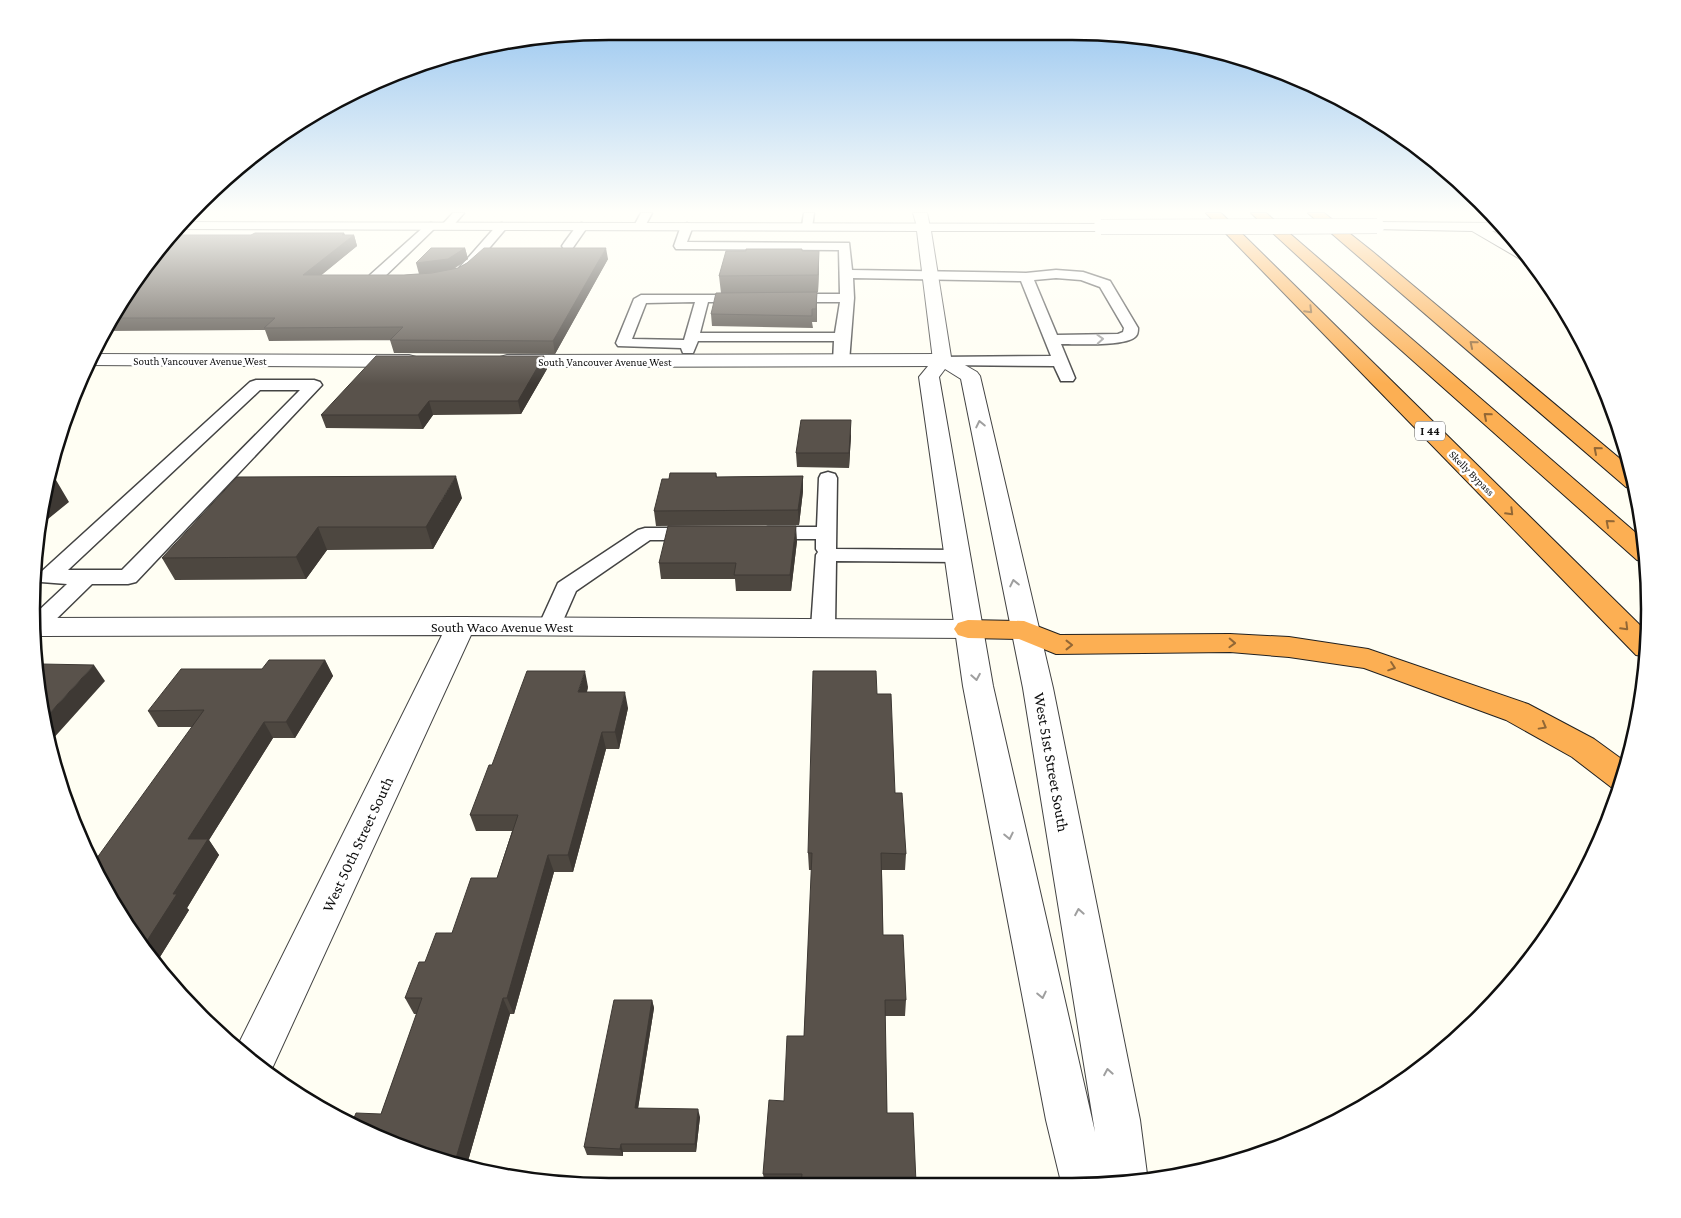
<svg xmlns="http://www.w3.org/2000/svg" width="1681" height="1218" viewBox="0 0 1681 1218" font-family="'Crimson Pro',serif">
<style>
.lines{fill:none;stroke-linecap:round;stroke-linejoin:round}
.service-casing{stroke:#434343;stroke-width:3}
.minor-casing{stroke:#434343;stroke-width:2}
.tertiary-casing{stroke:#434343;stroke-width:2}
.motorway-casing{stroke:#212121;stroke-width:2}
.service{fill:#fff;fill-rule:evenodd}
.minor{fill:#fff;fill-rule:evenodd}
.tertiary{fill:#fff;fill-rule:evenodd}
.motorway{fill:#fcaf53;fill-rule:evenodd}
.tertiary-bridge-casing{stroke:#434343;stroke-width:16;stroke-linecap:butt}
.tertiary-bridge{stroke:#fff;stroke-width:15}
.wall{fill:#4d4740}
.shaded-wall{fill:#3e3934}
.building{fill:#59524b;stroke:#3e3934}
.oneway{stroke:#926735}
.oneway2{stroke:#9f9f9f}
.labels{text-anchor:middle;stroke-width:5;stroke-linejoin:round;paint-order:stroke}
.far-street-label{font-size:11px;fill:#101010;stroke:#fff}
.shield{fill:#fff;stroke:#585858;stroke-width:1}
.shield-label{font-size:12px;font-weight:bold;fill:#101010}
.street-label{font-size:14px;fill:#101010;stroke:#fff}
.near-street-label{font-size:16px;fill:#101010;stroke:#fff}
.rim{fill:none;stroke:#101010;stroke-width:2.5}
</style>
<rect width="100%" height="100%" fill="#fffef3"/>
<g class="lines">
<g class="service-casing">
<path id="service" d="M 453,213 L 464,213 L 451,228 L 443,228 L 441,226 Z
M 641,213 L 652,213 L 644,228 L 640,229 L 634,226 Z
M 804,213 L 814,213 L 812,228 L 808,229 L 802,226 Z
M 431,223 L 435,224 L 437,226 L 435,228 L 380,281 L 370,281 L 369,278 L 370,275 L 427,224 Z
M 502,223 L 508,226 L 468,273 L 460,273 L 458,270 L 460,267 L 498,224 Z
M 582,223 L 588,226 L 572,249 L 564,249 L 562,246 L 564,243 L 578,224 Z
M 687,223 L 693,226 L 687,242 L 849,243 L 852,270 L 1026,273 L 1056,270 L 1083,272 L 1110,281 L 1138,328 C 1138,330 1138,334 1136,336 C 1127,347 1075,344 1061,344 L 1075,378 L 1073,381 L 1061,381 L 1054,366 L 942,365 L 937,363 L 934,360 L 937,357 L 1051,356 L 1021,281 L 853,278 L 854,298 L 849,362 L 846,365 L 836,365 L 833,362 L 834,341 L 698,341 L 693,353 L 683,353 L 681,348 L 618,346 L 616,343 L 634,299 L 641,295 L 750,295 L 752,298 L 750,301 L 745,302 L 708,302 L 700,333 L 835,333 L 840,302 L 787,302 L 780,298 L 787,294 L 840,294 L 839,250 L 676,249 L 674,246 L 681,226 ZM 1056,278 L 1081,280 L 1100,287 L 1124,328 L 1123,332 L 1118,334 L 1057,335 L 1034,280 ZM 695,302 L 684,340 L 632,339 L 646,303 Z
M 256,380 L 314,380 L 320,382 L 322,385 L 136,582 L 128,584 L 92,584 L 44,631 L 36,633 L 36,613 L 67,584 L 41,582 L 38,577 L 41,572 L 250,382 ZM 260,390 L 300,390 L 122,570 L 68,570 Z
M 828,472 L 835,474 L 837,478 L 836,549 L 957,550 L 964,552 L 967,556 L 964,560 L 957,562 L 836,561 L 835,628 L 831,633 L 823,635 L 815,633 L 811,628 L 816,555 L 818,552 L 816,549 L 816,539 L 768,539 L 761,537 L 758,533 L 761,529 L 768,527 L 817,527 L 819,478 L 821,474 Z
M 645,528 L 696,528 L 703,530 L 706,534 L 703,538 L 696,540 L 650,540 L 576,591 L 558,632 L 550,634 L 542,632 L 538,627 L 558,583 L 638,530 Z"/>
</g>
<g class="minor-casing">
<path id="minor" d="M 913,213 L 927,213 L 930,227 L 928,230 L 918,230 Z
M 90,354 L 409,355 L 416,357 L 418,361 L 416,365 L 409,367 L 86,365 Z
M 942,354 L 949,356 L 951,360 L 949,364 L 942,366 L 507,367 L 500,365 L 498,361 L 500,357 L 507,355 Z
M 461,617 L 968,620 L 978,623 L 982,629 L 978,635 L 968,638 L 471,635 L 270,1073 L 236,1049 L 442,635 L 36,636 L 36,618 Z"/>
</g>
<g class="tertiary-casing">
<path id="tertiary" d="M 182,222 L 1106,224 L 1108,227 L 1106,230 L 1101,231 L 931,231 L 951,357 L 977,372 L 980,376 L 1053,688 L 1140,1120 L 1148,1182 L 1061,1182 L 1046,1120 L 963,686 L 919,377 L 933,360 L 917,231 L 174,229 ZM 945,369 L 961,379 L 1023,688 L 1095,1132 L 993,686 L 939,377 Z
M 1377,222 L 1498,223 L 1505,230 L 1492,231 L 1522,248 L 1534,264 L 1527,263 L 1472,231 L 1372,229 L 1370,226 L 1372,223 Z"/>
</g>
<g class="motorway-casing">
<path id="motorway" d="M 1206,213 L 1221,213 L 1647,632 L 1646,657 L 1636,655 Z
M 1251,213 L 1266,213 L 1643,539 L 1647,562 L 1637,560 L 1374,326 Z
M 1308,213 L 1324,213 L 1373,252 L 1631,468 L 1635,489 L 1626,487 Z
M 968,620 L 1024,621 L 1060,635 L 1230,634 L 1289,637 L 1368,649 L 1528,704 L 1594,739 L 1627,763 L 1620,790 L 1611,787 L 1572,757 L 1506,720 L 1364,668 L 1289,657 L 1230,652 L 1056,654 L 1019,639 L 968,638 L 958,635 L 954,629 L 958,623 Z"/>
</g>
<use href="#service" class="service"/>
<use href="#minor" class="minor"/>
<use href="#tertiary" class="tertiary"/>
<use href="#motorway" class="motorway"/>
<g class="tertiary-bridge-casing">
<path id="tertiary-bridge" d="M 1101,227 L 1377,226"/>
</g>
<use href="#tertiary-bridge" class="tertiary-bridge"/>
</g>
<path class="wall" d="M 344,233 L 345,235 L 354,235 L 357,246 L 321,275 L 404,275 L 419,274 L 465,248 L 468,259 L 454,269 L 458,268 L 467,263 L 608,259 L 555,354 L 394,353 L 390,340 L 391,340 L 269,341 L 265,330 L 106,331 L 170,235 L 251,235 Z
M 802,251 L 819,267 L 818,292 L 817,292 L 817,322 L 812,322 L 813,328 L 712,326 L 711,314 L 721,293 L 719,276 Z
M 544,356 L 547,369 L 521,414 L 433,415 L 423,429 L 326,428 L 321,415 Z
M 851,435 L 849,468 L 797,467 L 796,453 Z
M 716,473 L 717,477 L 803,476 L 803,491 L 799,525 L 656,526 L 654,511 L 669,479 Z
M 462,498 L 433,549 L 327,550 L 306,579 L 175,580 L 162,558 Z
M 797,541 L 791,591 L 736,591 L 735,579 L 661,579 L 659,563 Z
M 325,660 L 333,676 L 295,738 L 273,738 L 209,840 L 219,855 L 187,908 L 189,910 L 155,965 L 192,727 L 158,727 L 148,711 L 262,669 Z
M 588,687 L 587,692 L 628,708 L 619,749 L 606,749 L 573,872 L 554,872 L 514,1014 L 510,1014 L 466,1168 L 459,1167 L 381,1114 L 417,1014 L 414,1014 L 405,998 L 425,962 L 452,933 L 497,878 L 512,831 L 476,831 L 470,815 L 492,765 Z
M 877,694 L 906,854 L 905,870 L 882,870 L 883,935 L 906,1000 L 905,1016 L 885,1016 L 887,1113 L 916,1183 L 765,1184 L 763,1174 L 804,1036 L 812,870 L 809,870 L 808,853 Z
M 652,1000 L 654,1008 L 638,1108 L 700,1117 L 696,1152 L 623,1152 L 623,1156 L 587,1155 L 584,1147 Z"/>
<path class="shaded-wall" d="M 344,233 L 347,241 L 354,235 L 357,246 L 307,287 L 303,275 Z
M 465,248 L 468,259 L 451,270 L 419,274 L 416,263 Z
M 606,248 L 608,259 L 555,354 L 553,341 Z
M 819,251 L 819,267 L 818,292 L 818,275 Z
M 817,292 L 817,322 L 816,309 Z
M 544,356 L 547,369 L 521,414 L 518,401 Z
M 429,401 L 433,415 L 423,429 L 418,415 Z
M 851,420 L 851,435 L 849,468 L 849,453 Z
M 456,476 L 462,498 L 433,549 L 426,527 Z
M 803,476 L 803,491 L 799,525 L 798,510 Z
M 56,480 L 69,502 L 37,528 L 45,489 Z
M 796,526 L 797,541 L 791,591 L 790,575 Z
M 318,527 L 327,550 L 306,579 L 296,557 Z
M 325,660 L 333,676 L 295,738 L 286,722 Z
M 94,665 L 105,681 L 51,741 L 45,718 Z
M 585,671 L 588,687 L 582,708 L 578,692 Z
M 625,692 L 628,708 L 619,749 L 615,732 Z
M 264,722 L 273,738 L 209,840 L 219,855 L 187,908 L 189,910 L 155,965 L 151,961 L 143,947 L 173,894 L 188,839 Z
M 602,732 L 606,749 L 573,872 L 568,855 Z
M 548,855 L 554,872 L 514,1014 L 507,998 Z
M 503,998 L 510,1014 L 466,1168 L 459,1167 L 454,1165 Z
M 652,1000 L 654,1008 L 637,1115 L 635,1108 Z
M 698,1109 L 700,1117 L 696,1152 L 695,1144 Z
M 621,1144 L 623,1152 L 623,1156 L 620,1149 Z"/>
<path class="building" d="M 255,233 L 344,233 L 342,235 L 354,235 L 303,275 L 404,275 L 432,273 L 458,268 L 467,263 L 484,248 L 606,248 L 553,341 L 390,340 L 403,327 L 264,328 L 275,318 L 114,318 L 170,235 L 251,235 Z
M 431,248 L 465,248 L 448,259 L 416,263 Z
M 746,249 L 802,249 L 802,251 L 819,251 L 818,275 L 719,276 L 726,251 L 746,251 Z
M 817,292 L 816,309 L 812,309 L 812,316 L 711,314 L 716,293 Z
M 376,356 L 544,356 L 518,401 L 429,401 L 418,415 L 321,415 Z
M 801,420 L 851,420 L 849,453 L 796,453 Z
M 670,473 L 716,473 L 716,477 L 803,476 L 798,510 L 654,511 L 662,479 L 669,479 Z
M 456,476 L 426,527 L 318,527 L 296,557 L 162,558 L 237,477 Z
M 47,480 L 56,480 L 45,489 Z
M 668,526 L 796,526 L 790,575 L 734,575 L 736,563 L 659,563 Z
M 269,660 L 325,660 L 286,722 L 264,722 L 188,839 L 208,839 L 173,894 L 177,894 L 143,947 L 94,862 L 204,710 L 148,711 L 181,669 L 262,669 Z
M 41,664 L 94,665 L 45,718 L 36,684 L 36,668 Z
M 527,671 L 585,671 L 578,692 L 625,692 L 615,732 L 602,732 L 568,855 L 548,855 L 507,998 L 503,998 L 454,1165 L 352,1123 L 356,1113 L 381,1114 L 422,998 L 405,998 L 419,962 L 425,962 L 436,933 L 452,933 L 471,878 L 497,878 L 518,815 L 470,815 L 489,765 L 492,765 Z
M 813,671 L 876,671 L 877,694 L 891,694 L 895,793 L 902,793 L 906,854 L 881,853 L 883,935 L 903,935 L 906,1000 L 885,1000 L 887,1113 L 913,1113 L 916,1183 L 801,1184 L 802,1174 L 763,1174 L 769,1100 L 784,1101 L 787,1036 L 804,1036 L 812,853 L 808,853 Z
M 614,1000 L 652,1000 L 635,1108 L 698,1109 L 695,1144 L 621,1144 L 620,1149 L 584,1147 Z"/>
<defs><path id="oneway-chevron" d="M-2-3.5L2.5 0L-2 3.5" fill="none" stroke-width="1.6" stroke-linecap="round" stroke-linejoin="round" transform="scale(1.25)"/></defs>
<g class="oneway">
<use href="#oneway-chevron" transform="translate(1309 310) rotate(45)"/>
<use href="#oneway-chevron" transform="translate(1473 344) rotate(-140)"/>
<use href="#oneway-chevron" transform="translate(1487 416) rotate(-139)"/>
<use href="#oneway-chevron" transform="translate(1597 450) rotate(-139)"/>
<use href="#oneway-chevron" transform="translate(1510 512) rotate(45)"/>
<use href="#oneway-chevron" transform="translate(1609 523) rotate(-139)"/>
<use href="#oneway-chevron" transform="translate(1625 627) rotate(45)"/>
<use href="#oneway-chevron" transform="translate(1232 643) rotate(2)"/>
<use href="#oneway-chevron" transform="translate(1069 645)"/>
<use href="#oneway-chevron" transform="translate(1392 667) rotate(19)"/>
<use href="#oneway-chevron" transform="translate(1543 726) rotate(29)"/>
</g>
<g class="oneway2">
<use href="#oneway-chevron" transform="translate(1100 339) rotate(-3)"/>
<use href="#oneway-chevron" transform="translate(980 424) rotate(-102)"/>
<use href="#oneway-chevron" transform="translate(1014 583) rotate(-102)"/>
<use href="#oneway-chevron" transform="translate(976 677) rotate(80)"/>
<use href="#oneway-chevron" transform="translate(1009 836) rotate(78)"/>
<use href="#oneway-chevron" transform="translate(1079 912) rotate(-100)"/>
<use href="#oneway-chevron" transform="translate(1042 995) rotate(78)"/>
<use href="#oneway-chevron" transform="translate(1108 1072) rotate(-100)"/>
</g>
<linearGradient id="sky" x2="0" y2="1"><stop stop-color="#93c3ef"/><stop offset="0.55" stop-color="#fffffa"/><stop offset="1" stop-color="#fffffa" stop-opacity="0"/></linearGradient>
<rect width="1681" height="384" fill="url(#sky)"/>
<g class="labels">
<g class="far-street-label">
<text x="200" y="365">South Vancouver Avenue West</text>
<text x="605" y="366">South Vancouver Avenue West</text>
<text transform="translate(1472 473) rotate(45)" y="4">Skelly Bypass</text>
</g>
<rect class="shield" x="1415" y="421.5" width="30" height="19" rx="4"/>
<g class="shield-label">
<text x="1430" y="435">I 44</text>
</g>
<g class="street-label">
<text x="502" y="632">South Waco Avenue West</text>
</g>
<g class="near-street-label">
<text transform="translate(1052 762) rotate(80)" y="6">West 51st Street South</text>
<text transform="translate(357 844) rotate(-65)" y="6">West 50th Street South</text>
</g>
</g>
<path d="M0 0H1681V1218H0ZM609 40H1072A569 569 0 0 1 1641 609V609A569 569 0 0 1 1072 1178H609A569 569 0 0 1 40 609V609A569 569 0 0 1 609 40Z" fill="#fff" fill-rule="evenodd"/>
<path class="rim" d="M609 40H1072A569 569 0 0 1 1641 609V609A569 569 0 0 1 1072 1178H609A569 569 0 0 1 40 609V609A569 569 0 0 1 609 40Z"/>
</svg>
